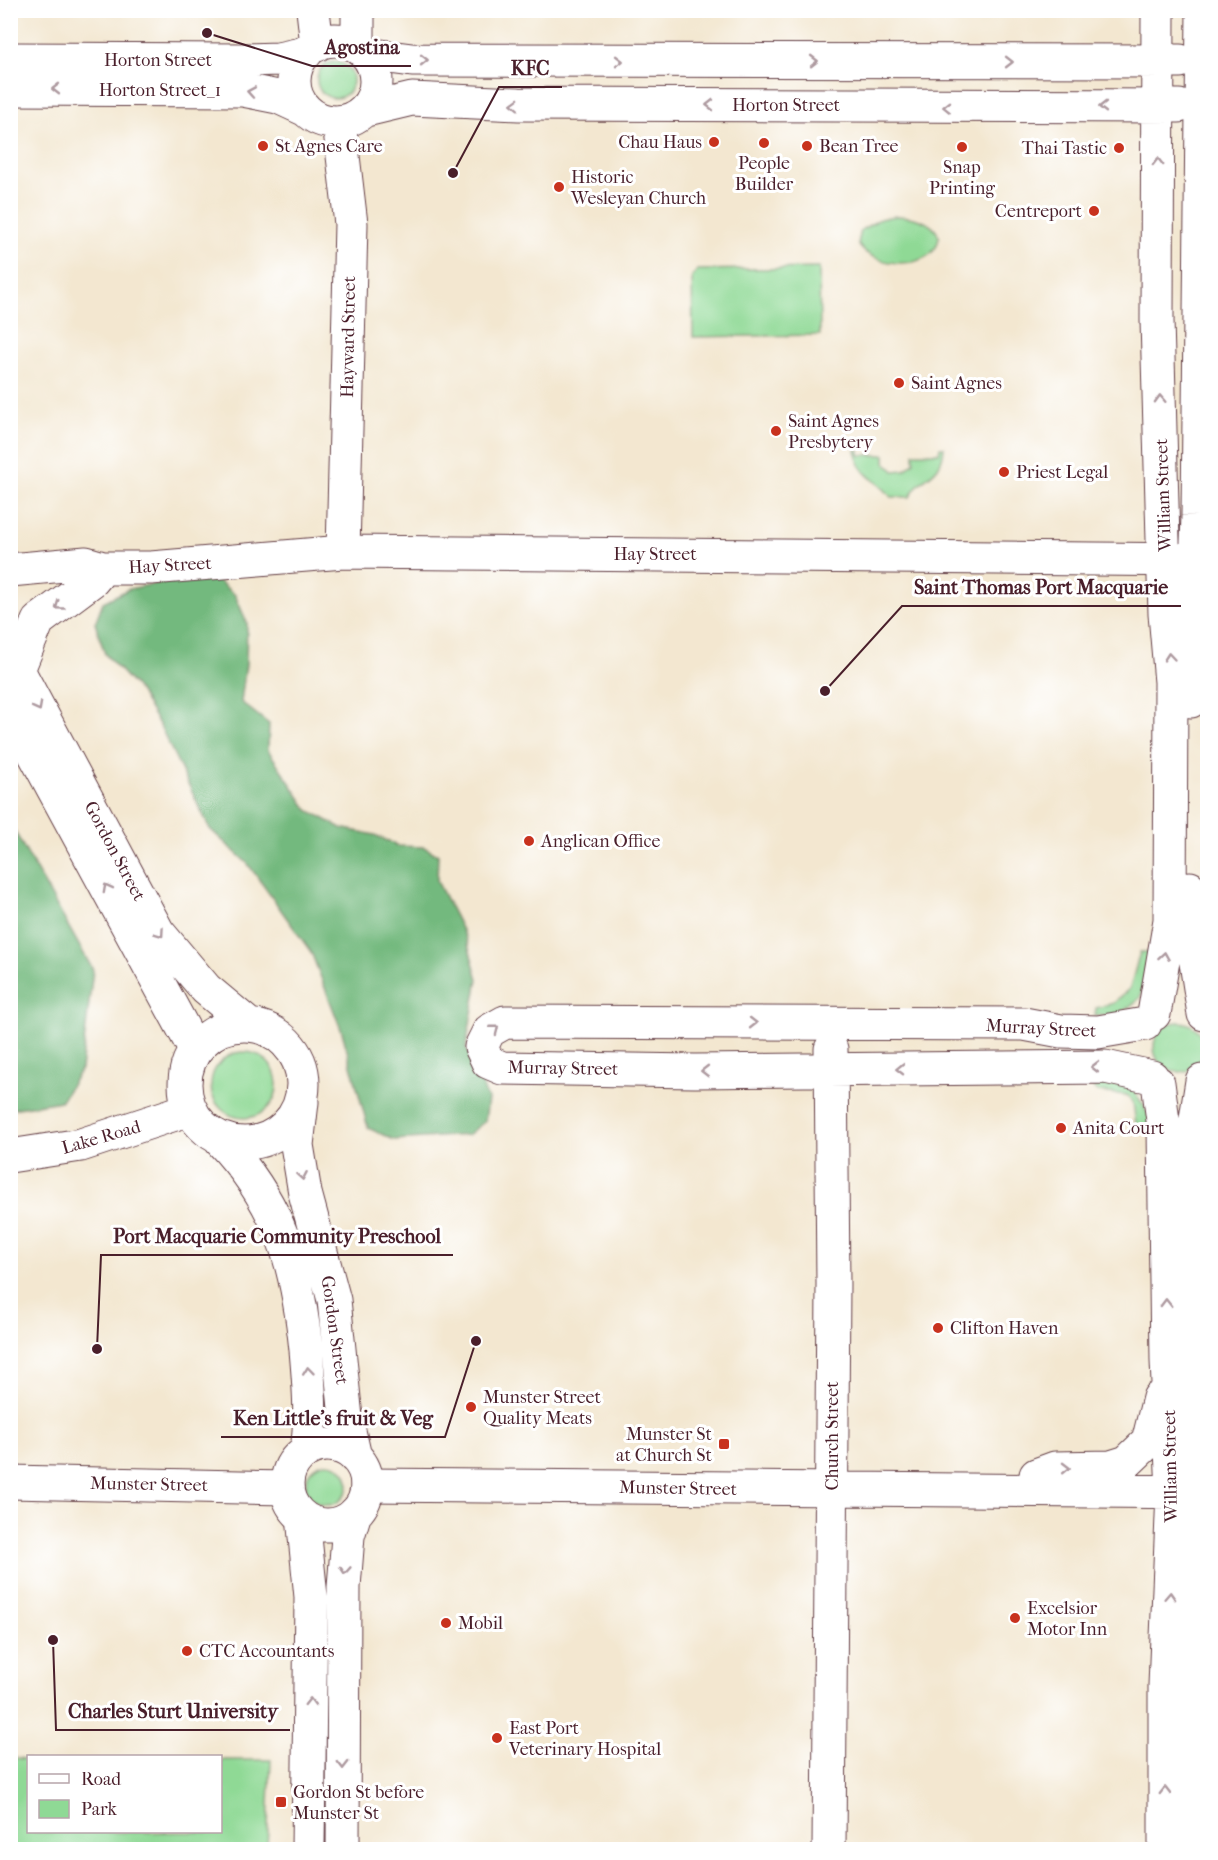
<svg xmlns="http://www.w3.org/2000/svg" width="1218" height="1860" viewBox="0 0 1218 1860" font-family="'IM FELL French Canon',serif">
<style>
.green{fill:#8fd995;stroke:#6c7c60;stroke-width:1.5}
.forest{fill:#73b97e;stroke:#5e6c54;stroke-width:1.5}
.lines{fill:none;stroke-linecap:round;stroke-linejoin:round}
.minor-casing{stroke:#633d44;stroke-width:35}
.major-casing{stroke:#633d44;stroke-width:35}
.minor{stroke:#fff;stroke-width:33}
.major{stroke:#fff;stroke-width:33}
.oneway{stroke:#ae9aa0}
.poi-dot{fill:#c8321e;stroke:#fff;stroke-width:2}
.labels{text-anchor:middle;stroke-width:6;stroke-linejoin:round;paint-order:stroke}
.street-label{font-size:18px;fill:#4a1f2b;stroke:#fff}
.poi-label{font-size:18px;fill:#4a1f2b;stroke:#fff;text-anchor:start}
.leader{fill:none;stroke:#4a1f2b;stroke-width:2}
.callout-dot{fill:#4a1f2b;stroke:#fff;stroke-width:2}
.callout-label{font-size:20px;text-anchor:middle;font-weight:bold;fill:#4a1f2b;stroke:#fff;stroke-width:6;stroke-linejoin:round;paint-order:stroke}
</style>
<rect width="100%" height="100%" fill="#fff"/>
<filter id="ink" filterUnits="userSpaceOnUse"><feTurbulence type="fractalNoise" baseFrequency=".0167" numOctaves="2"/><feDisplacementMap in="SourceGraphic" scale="12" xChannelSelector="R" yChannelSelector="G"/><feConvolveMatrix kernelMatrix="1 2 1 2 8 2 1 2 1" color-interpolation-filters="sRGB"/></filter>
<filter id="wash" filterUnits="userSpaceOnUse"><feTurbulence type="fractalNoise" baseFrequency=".008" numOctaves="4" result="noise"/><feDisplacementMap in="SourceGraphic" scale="24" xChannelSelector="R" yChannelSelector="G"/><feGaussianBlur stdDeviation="1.35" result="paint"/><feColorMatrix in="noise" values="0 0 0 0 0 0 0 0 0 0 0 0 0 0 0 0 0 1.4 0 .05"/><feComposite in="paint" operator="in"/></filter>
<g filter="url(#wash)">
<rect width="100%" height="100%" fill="#f3e7d0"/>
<path class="green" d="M317 80a18 18 0 1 1 36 0a18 18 0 1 1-36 0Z
M 895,216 C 911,216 932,220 939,236 C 937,272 873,269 858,244 L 861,230 L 880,219 Z
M 819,268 L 820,335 L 693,337 L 692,277 L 697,270 Z
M 940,447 L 944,447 C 942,479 921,473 910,497 L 891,497 C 876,476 860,480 856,450 L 859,450 L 859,455 L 885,455 L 885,462 L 894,471 L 905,470 L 914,462 L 914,453 L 939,453 Z
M 1140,952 L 1150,952 L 1140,998 L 1120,1014 L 1095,1016 L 1096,1008 L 1114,1003 L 1130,988 Z
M1154 1047a25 25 0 1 1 50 0a25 25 0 1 1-50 0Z
M211 1085a33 33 0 1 1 66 0a33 33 0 1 1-66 0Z
M 1092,1081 L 1130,1087 L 1143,1104 L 1153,1126 L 1141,1129 L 1136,1125 L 1133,1102 L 1127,1095 L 1098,1092 L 1092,1086 Z
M306 1484a21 21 0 1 1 42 0a21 21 0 1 1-42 0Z
M 11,1758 L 28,1759 L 28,1832 L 220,1832 L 221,1760 L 271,1760 L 267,1849 L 11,1849 Z"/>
<path class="forest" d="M 188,577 L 217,580 L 235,595 L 247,623 L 246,664 L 241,702 L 269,724 L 268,750 L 308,810 L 341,828 L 375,835 L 398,846 L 424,847 L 438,855 L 437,881 L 466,938 L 478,979 L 466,1047 L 488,1099 L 485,1121 L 468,1135 L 394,1140 L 368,1128 L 342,1032 L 311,952 L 248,864 L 210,829 L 160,726 L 139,691 L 105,654 L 95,623 L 103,602 L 129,589 Z
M 11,825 L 93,970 L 81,1069 L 61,1101 L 11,1109 Z"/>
</g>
<g filter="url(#ink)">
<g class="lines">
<g class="minor-casing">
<path id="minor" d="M 313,10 L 317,45
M 358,10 L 358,47
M294 81a41 41 0 1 1 82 0a41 41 0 1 1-82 0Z
M 366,54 L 412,60 L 1180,61
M 10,59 L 245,60 L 278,59 L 306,53
M 10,89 L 243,90 L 278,97 L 306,110
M 366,110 L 412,99 L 519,104 L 1179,106
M 339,122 L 351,224 L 343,552
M 10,570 L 86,563 L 103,568 L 151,568 L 343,552 L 1208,560
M 18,670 L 38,621 L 93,580 L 103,568
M 1191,701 L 1198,516 L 1203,10
M 1190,888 L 1190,924 L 1204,1014
M 1154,1014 L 1170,920 L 1171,682 L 1165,614 L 1157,320 L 1158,10
M 1145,1024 L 1098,1032 L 1061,1031 L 1024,1024 L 505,1022 L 489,1031 L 481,1047 L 488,1062 L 502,1068 L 695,1071 L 1105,1067 L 1152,1077
M 1158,1083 L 1164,1128 L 1167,1361 L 1173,1492 L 1165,1686 L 1165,1850
M 1036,1475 L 1055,1468 L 1111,1467 L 1127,1462 L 1148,1442 L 1159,1398
M 10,1482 L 287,1488
M 367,1485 L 1208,1492
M 829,1850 L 833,1284 L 831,1049
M 1198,1850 L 1193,1137 L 1202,1081"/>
</g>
<g class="major-casing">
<path id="major" d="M 10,655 L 158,932 L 206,989 L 248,1024
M 10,709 L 195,1050
M185 1084a59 59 0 1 1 118 0a59 59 0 1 1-118 0Z
M 302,1102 L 297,1145 L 305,1193 L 334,1300 L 346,1418 L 355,1457
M 220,1140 C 281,1205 297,1264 306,1350 C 309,1385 312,1416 307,1450
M 10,1156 L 81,1145 L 190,1109
M287 1485a40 40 0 1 1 80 0a40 40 0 1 1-80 0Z
M 303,1517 L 311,1597 L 308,1850
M 343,1850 L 344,1587 L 348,1536 L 355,1513"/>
</g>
<use href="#minor" class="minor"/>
<use href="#major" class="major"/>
</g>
<defs><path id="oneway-chevron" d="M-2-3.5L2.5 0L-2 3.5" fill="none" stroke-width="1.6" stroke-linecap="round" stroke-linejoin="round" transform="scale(1.5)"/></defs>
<g class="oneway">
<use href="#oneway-chevron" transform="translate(424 60)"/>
<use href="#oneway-chevron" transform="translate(619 61)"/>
<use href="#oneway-chevron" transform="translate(814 61)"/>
<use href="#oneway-chevron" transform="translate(1009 62)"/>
<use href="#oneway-chevron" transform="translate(56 89) rotate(-180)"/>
<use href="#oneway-chevron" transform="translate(251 92) rotate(-170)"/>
<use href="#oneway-chevron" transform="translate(515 104) rotate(-178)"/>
<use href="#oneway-chevron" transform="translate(710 105) rotate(-180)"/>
<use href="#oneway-chevron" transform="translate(947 107) rotate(-179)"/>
<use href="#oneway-chevron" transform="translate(1103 107) rotate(180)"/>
<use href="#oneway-chevron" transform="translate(1158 162) rotate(-90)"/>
<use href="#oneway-chevron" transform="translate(1160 399) rotate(-92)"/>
<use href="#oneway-chevron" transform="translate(59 606) rotate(144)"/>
<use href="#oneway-chevron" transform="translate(1169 657) rotate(-95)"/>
<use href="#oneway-chevron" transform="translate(38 707) rotate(62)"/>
<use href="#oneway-chevron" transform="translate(107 888) rotate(-118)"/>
<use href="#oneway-chevron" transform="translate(160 933) rotate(55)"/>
<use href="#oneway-chevron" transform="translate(1164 956) rotate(-81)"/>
<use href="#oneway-chevron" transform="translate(753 1023)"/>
<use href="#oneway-chevron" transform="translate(495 1029) rotate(-38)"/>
<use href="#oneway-chevron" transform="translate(1095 1067) rotate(180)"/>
<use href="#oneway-chevron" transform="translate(900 1069) rotate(179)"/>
<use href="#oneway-chevron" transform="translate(705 1071) rotate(180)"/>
<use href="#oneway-chevron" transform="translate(302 1176) rotate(80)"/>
<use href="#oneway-chevron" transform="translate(1166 1303) rotate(-91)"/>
<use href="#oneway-chevron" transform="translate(308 1371) rotate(-96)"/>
<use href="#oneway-chevron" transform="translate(1066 1468) rotate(-1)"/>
<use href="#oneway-chevron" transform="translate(345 1570) rotate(94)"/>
<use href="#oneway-chevron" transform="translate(1170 1596) rotate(-87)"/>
<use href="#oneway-chevron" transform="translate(310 1702) rotate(-89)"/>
<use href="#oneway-chevron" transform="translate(343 1765) rotate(90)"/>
<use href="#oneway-chevron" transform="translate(1165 1791) rotate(-90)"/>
</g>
</g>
<g class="poi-dot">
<circle cx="714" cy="142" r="6"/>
<circle cx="764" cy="143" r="6"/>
<circle cx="263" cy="146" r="6"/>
<circle cx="807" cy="146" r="6"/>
<circle cx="962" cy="147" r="6"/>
<circle cx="1119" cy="148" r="6"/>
<circle cx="559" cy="187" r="6"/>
<circle cx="1094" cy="211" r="6"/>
<circle cx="899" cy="383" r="6"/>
<circle cx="776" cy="431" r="6"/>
<circle cx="1004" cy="472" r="6"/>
<circle cx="529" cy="841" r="6"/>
<circle cx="1061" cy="1128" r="6"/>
<circle cx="938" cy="1328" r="6"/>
<circle cx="471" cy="1407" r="6"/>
<rect x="718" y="1438" width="12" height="12" rx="3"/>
<circle cx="1015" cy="1618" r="6"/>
<circle cx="446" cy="1623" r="6"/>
<circle cx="187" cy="1651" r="6"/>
<circle cx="497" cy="1738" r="6"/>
<rect x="275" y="1796" width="12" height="12" rx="3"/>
</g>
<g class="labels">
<g class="street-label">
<text x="158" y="66">Horton Street</text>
<text x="160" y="96">Horton Street_1</text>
<text x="786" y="111">Horton Street</text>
<text transform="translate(348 337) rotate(-89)" y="6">Hayward Street</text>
<text transform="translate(1163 495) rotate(-92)" y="6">William Street</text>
<text x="655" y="560">Hay Street</text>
<text transform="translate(170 565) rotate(-3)" y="6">Hay Street</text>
<text transform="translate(115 851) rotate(62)" y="6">Gordon Street</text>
<text transform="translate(1041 1028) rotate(3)" y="6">Murray Street</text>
<text transform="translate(563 1068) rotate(1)" y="6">Murray Street</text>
<text transform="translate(101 1137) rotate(-16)" y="6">Lake Road</text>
<text transform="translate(335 1330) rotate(82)" y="6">Gordon Street</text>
<text transform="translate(832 1436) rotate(-90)" y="6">Church Street</text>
<text transform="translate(1170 1466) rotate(-91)" y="6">William Street</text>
<text transform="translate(149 1484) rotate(1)" y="6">Munster Street</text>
<text transform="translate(678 1488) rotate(1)" y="6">Munster Street</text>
</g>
<g class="poi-label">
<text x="702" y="148" text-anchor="end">Chau Haus</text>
<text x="275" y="152">St Agnes Care</text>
<text x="819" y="152">Bean Tree</text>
<text x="1107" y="154" text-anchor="end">Thai Tastic</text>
<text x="764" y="169" text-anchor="middle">People<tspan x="764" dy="21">Builder</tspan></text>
<text x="962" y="173" text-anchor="middle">Snap<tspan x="962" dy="21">Printing</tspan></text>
<text x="571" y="183">Historic<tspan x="571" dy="21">Wesleyan Church</tspan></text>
<text x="1082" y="217" text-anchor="end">Centreport</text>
<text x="911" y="389">Saint Agnes</text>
<text x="788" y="427">Saint Agnes<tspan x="788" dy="21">Presbytery</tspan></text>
<text x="1016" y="478">Priest Legal</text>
<text x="541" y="847">Anglican Office</text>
<text x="1073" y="1134">Anita Court</text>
<text x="950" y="1334">Clifton Haven</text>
<text x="483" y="1403">Munster Street<tspan x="483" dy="21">Quality Meats</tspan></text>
<text x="712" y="1440" text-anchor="end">Munster St<tspan x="712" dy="21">at Church St</tspan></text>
<text x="1027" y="1614">Excelsior<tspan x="1027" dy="21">Motor Inn</tspan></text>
<text x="458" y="1629">Mobil</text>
<text x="199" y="1657">CTC Accountants</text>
<text x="509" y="1734">East Port<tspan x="509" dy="21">Veterinary Hospital</tspan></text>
<text x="293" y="1798">Gordon St before<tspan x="293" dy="21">Munster St</tspan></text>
</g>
</g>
<path class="leader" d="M207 33L312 66H411M453 173L499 87H562M825 691L902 606H1181M97 1349L101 1255H453M476 1341L445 1437H221M53 1640L56 1730H290"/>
<g class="callout-dot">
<circle cx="207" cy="33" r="6"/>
<circle cx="453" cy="173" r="6"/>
<circle cx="825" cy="691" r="6"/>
<circle cx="97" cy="1349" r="6"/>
<circle cx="476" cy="1341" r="6"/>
<circle cx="53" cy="1640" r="6"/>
</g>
<g class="callout-label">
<text x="362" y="54">Agostina</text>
<text x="530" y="75">KFC</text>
<text x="1041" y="594">Saint Thomas Port Macquarie</text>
<text x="277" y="1243">Port Macquarie Community Preschool</text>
<text x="333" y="1425">Ken Little's fruit &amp; Veg</text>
<text x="173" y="1718">Charles Sturt University</text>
</g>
<rect width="1218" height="1860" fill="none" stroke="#fff" stroke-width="36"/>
<rect x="27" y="1755" width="195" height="78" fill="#ffffff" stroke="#b7a5aa" stroke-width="1.5"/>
<rect x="39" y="1774" width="30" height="9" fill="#ffffff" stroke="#b7a5aa" stroke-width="1.5"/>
<text x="81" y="1785" font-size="18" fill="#4a1f2b">Road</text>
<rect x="39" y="1800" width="30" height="18" fill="#8fd995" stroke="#b7a5aa" stroke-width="1.5"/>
<text x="81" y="1815" font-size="18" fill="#4a1f2b">Park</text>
</svg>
